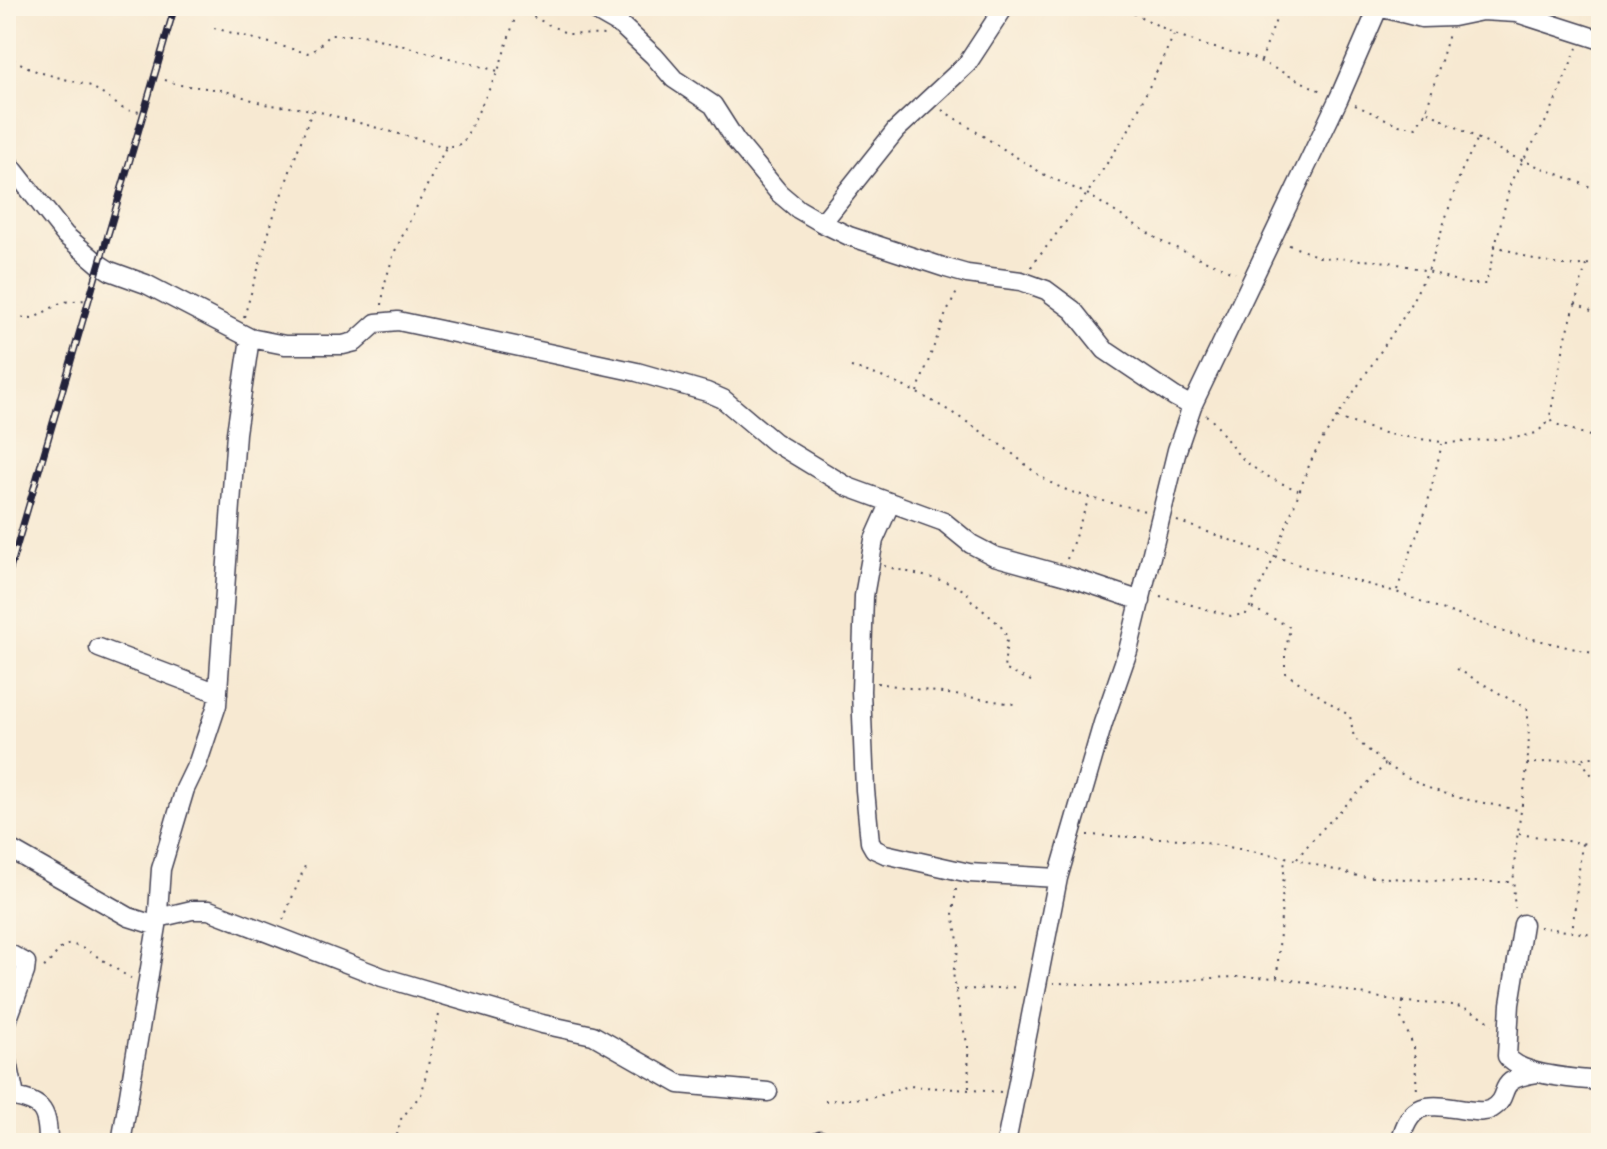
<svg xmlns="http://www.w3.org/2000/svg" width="1607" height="1149" viewBox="0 0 1607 1149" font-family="'Libre Caslon Text',serif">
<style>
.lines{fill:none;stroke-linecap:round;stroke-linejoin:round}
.minor-casing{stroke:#424052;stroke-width:21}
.path{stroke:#424052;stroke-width:2;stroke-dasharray:2 6;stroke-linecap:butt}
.minor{stroke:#fff;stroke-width:18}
.rail-casing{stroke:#22223b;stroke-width:7}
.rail{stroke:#fcf5e5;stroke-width:4;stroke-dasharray:12;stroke-linecap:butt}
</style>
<rect width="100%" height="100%" fill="#fcf5e5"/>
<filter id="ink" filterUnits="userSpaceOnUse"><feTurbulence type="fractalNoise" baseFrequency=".0125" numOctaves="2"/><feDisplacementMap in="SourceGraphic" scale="16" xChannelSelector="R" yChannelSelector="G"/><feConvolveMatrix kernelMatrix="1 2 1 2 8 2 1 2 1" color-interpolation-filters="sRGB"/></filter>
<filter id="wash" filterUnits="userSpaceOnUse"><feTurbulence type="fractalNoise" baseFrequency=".006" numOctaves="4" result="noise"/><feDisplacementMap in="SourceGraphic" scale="32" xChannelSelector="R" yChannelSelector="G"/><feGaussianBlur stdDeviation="1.8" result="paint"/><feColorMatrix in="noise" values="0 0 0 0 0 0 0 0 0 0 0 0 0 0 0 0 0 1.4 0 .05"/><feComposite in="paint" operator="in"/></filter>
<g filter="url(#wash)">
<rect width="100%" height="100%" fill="#f7e9d2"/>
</g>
<g filter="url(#ink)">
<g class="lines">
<g class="minor-casing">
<path id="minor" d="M 587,6 L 622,26 L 654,56 L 674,79 L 713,105 L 736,141 L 779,193 L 798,209 L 822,223 L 849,236 L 946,268 L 967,274 L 1021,281 L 1046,290 L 1073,310 L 1105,350 L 1175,397 L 1192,406
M 1375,6 L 1422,18 L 1453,17 L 1482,11 L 1517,13 L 1601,40
M 6,9 L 8,6
M 6,160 L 65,235 L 99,264 L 110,271 L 146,284 L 250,338 L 285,345 L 343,345 L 355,342 L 376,323 L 398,321 L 637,372 L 707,392 L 723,399 L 774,442 L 848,487 L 944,522 L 971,544 L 994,556 L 1070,577 L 1141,601
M 822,223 L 896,130 L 967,64 L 1005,6
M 890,504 L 874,540 L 864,596 L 861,691 L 865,790 L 870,842 L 874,849 L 885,854 L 969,873 L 1058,878
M 99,648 L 218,693
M 6,847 L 129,917 L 157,926
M 158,918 L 192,910 L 209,910 L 382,977 L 542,1024 L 593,1035 L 679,1084 L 768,1092
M 1523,924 L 1510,1004 L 1507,1056 C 1520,1076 1578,1079 1601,1081
M 6,952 L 26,963 L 25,972 L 6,1024
M 6,1053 L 15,1096
M 6,1095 C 41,1102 48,1106 48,1143
M 820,1140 L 825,1143
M 121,1143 L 157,926 L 161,869 L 185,789 L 198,762 L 217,705 L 236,433 L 250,338
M 1006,1143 L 1058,878 L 1103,723 L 1128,651 L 1177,450 L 1192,406 L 1339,98 L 1379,6
M 1400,1143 C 1410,1100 1428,1104 1466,1110 C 1474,1111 1484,1113 1491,1109 C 1514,1095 1491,1080 1537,1073"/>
</g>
<path class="path" d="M 1119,6 L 1175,34 L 1207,46 L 1251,57 L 1323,92
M 519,10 L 568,34 L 607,35
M 214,28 L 307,53 L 316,49 L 329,35 L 363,35 L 498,71
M 6,56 L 38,72 L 91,86 L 125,110 L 140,112
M 1261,61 L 1281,6
M 165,80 L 180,85 L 223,90 L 264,104 L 313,110 L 446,147
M 1355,105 L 1399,125 L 1416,127 L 1426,111 L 1449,34
M 942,110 L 1043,174 L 1087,194 L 1164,243 L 1235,273
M 1428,112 L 1509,155 L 1601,191
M 1289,245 L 1319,257 L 1390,262 L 1428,271 L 1465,284 L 1486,284 L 1511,181 L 1550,114 L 1577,48
M 1494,245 C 1530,258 1563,273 1601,261
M 1586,265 L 1565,341 L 1550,416 L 1553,423 L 1601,440
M 1031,267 L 1087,194 L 1128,131 L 1174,35
M 1575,303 L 1601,316
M 382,305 L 384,286 L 394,253 L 446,147 L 462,144 L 465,139 L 498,71 L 519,6
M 6,317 L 34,318 L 62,302 L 86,300
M 244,317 L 274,215 L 312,111
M 851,367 C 906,382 956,413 1002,446 C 1017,456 1030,470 1046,480 C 1074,497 1112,502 1145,511
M 917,392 L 945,316 L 958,290
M 1206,415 C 1220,426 1226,441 1238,454 C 1255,472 1275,481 1298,490
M 1337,418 L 1387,434 L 1448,443 L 1520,437 L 1536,433 L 1551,420
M 1177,521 L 1308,568 L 1396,592 L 1504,632 L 1601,655
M 1067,559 L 1089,498
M 884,566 L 944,581 L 966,591 L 972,601 L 1000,625 L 1005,633 L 1007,639 L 1004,669 L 1031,681
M 1397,590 L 1426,510 L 1442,444
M 1160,596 L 1231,616 L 1246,614 L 1250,607 L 1275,556 L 1310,463 L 1322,440 L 1404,316 L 1428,271 L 1461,172 L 1477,140
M 1252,608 L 1290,627 L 1285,656 L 1285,673 L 1350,716 L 1354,738 L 1385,764 L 1405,776 L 1431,789 L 1460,798 L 1518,810
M 1457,669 L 1527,709 C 1536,773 1507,844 1515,908
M 877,683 L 1014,704
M 1581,760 L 1601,788
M 1527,764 L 1601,756
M 1519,834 L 1601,846
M 1087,835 L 1183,839 L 1285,857 L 1358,876 L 1455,882 L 1514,882
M 1297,859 C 1323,824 1357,797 1385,764
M 956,889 L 953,913 L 959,946 L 953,973 L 961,1020 L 968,1046 L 969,1090
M 283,920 L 305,866
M 1539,927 L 1601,936
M 1572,933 L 1582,843
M 44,967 C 52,962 58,947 67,945 C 81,941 116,971 131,978
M 1277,977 L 1285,857
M 1053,983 C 1085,983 1120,989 1151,986 C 1167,985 1184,980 1200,979 C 1224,977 1250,976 1274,978 C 1317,981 1358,996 1401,1001 C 1439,1007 1461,997 1493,1025
M 956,990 L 1019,987
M 1403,1002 L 1401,1018 L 1414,1047 L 1417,1091
M 825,1101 L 875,1097 L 909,1086 L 1001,1092
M 139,1138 L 158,1143
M 395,1143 L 401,1119 L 422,1093 L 440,1010"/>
<use href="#minor" class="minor"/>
<g class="rail-casing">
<path id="rail" d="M 6,583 L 175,6"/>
</g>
<use href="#rail" class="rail"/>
</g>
</g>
<rect width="1607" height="1149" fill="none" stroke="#fcf5e5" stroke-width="32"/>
</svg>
